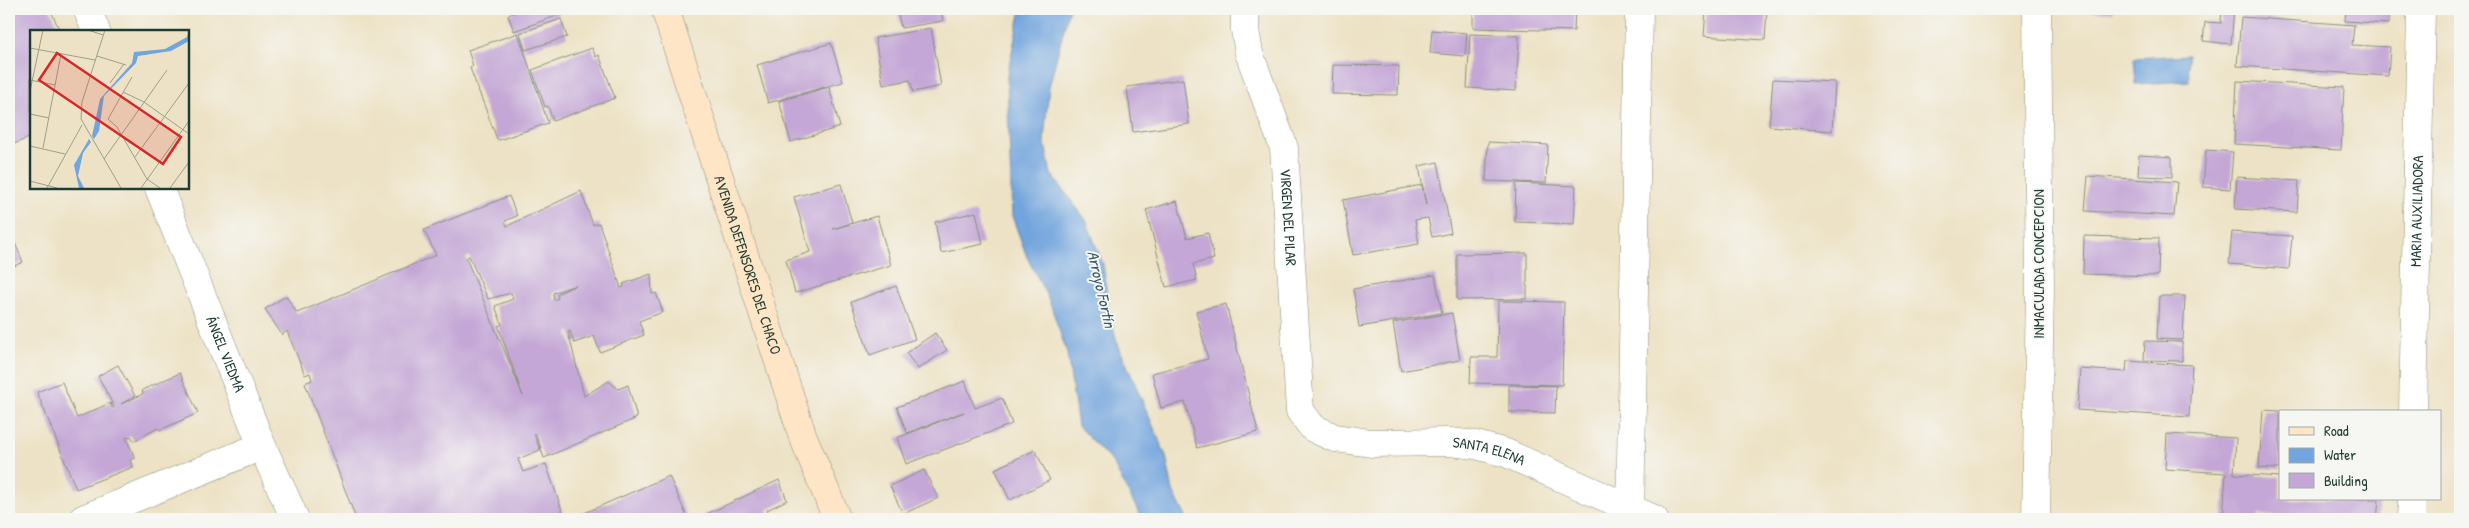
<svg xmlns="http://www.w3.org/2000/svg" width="2469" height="528" viewBox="0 0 2469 528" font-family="'Patrick Hand',sans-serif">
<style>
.water{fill:#72a4dd;stroke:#487088}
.building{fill:#c4a7d6;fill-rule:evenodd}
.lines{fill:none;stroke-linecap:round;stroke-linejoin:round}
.street-casing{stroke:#86907c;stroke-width:29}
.secondary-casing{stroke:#86907c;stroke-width:29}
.street{stroke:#fff;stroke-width:28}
.secondary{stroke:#fde5c5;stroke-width:28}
.labels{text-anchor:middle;stroke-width:4;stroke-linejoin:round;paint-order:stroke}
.street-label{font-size:15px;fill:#1f3d34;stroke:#f6f6f2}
.water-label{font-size:16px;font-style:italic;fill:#385c67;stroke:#f6f6f2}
.inset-road{fill:none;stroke:#9ba08b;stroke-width:1}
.view{fill:#d62828;fill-opacity:0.15;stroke:#d62828;stroke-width:2.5}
.inset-edge{fill:none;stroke:#1f3d34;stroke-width:2.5}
</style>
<rect width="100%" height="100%" fill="#f6f6f2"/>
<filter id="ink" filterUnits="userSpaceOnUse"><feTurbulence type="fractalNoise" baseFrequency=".02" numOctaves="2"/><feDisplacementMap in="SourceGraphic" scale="10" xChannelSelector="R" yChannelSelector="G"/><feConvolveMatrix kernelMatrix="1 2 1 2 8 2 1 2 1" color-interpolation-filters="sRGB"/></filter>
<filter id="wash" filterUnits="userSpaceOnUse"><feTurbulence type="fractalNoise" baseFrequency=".0096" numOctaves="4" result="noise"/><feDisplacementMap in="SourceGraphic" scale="20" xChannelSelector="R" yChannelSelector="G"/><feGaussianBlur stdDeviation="1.12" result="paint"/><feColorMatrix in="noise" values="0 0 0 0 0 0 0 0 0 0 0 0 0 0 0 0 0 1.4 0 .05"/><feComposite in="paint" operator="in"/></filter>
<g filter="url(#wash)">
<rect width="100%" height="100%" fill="#ede2c5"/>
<path class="water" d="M 1021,9 L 1069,9 L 1049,87 L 1044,139 L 1051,174 L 1086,220 L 1103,264 L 1109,311 L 1117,342 L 1166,456 L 1173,491 L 1187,519 L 1142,519 L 1113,463 L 1078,426 L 1067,353 L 1049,300 L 1027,257 L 1012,216 L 1007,76 Z
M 2188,55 L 2189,81 L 2136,84 L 2134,58 Z"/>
<g id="blocks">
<path class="building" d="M 9,9 L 50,9 L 60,31 L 31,31 L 31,137 L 9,146 Z
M 524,9 L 557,9 L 559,15 L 514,31 L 508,15 Z
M 897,9 L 941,9 L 943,21 L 901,28 Z
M 1473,9 L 1575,9 L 1574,31 L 1473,28 Z
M 1706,9 L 1767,9 L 1765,40 L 1704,36 Z
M 2081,9 L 2113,9 L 2113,12 L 2081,11 Z
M 2222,9 L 2234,9 L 2231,44 L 2203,41 L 2205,22 L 2221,23 Z
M 2346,9 L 2390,9 L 2388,24 L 2345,21 Z
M 2241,17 L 2354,25 L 2352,45 L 2390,47 L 2388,76 L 2237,66 Z
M 561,19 L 567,37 L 525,50 L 520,33 Z
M 931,28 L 941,86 L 913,92 L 910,80 L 883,85 L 875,38 Z
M 1432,30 L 1467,33 L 1465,56 L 1430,53 Z
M 518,33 L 548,123 L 499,140 L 497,139 L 470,68 L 473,66 L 468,50 Z
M 1470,34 L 1519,36 L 1516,91 L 1467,88 Z
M 831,43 L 843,82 L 768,103 L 757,65 Z
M 592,48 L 596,57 L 599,55 L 615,98 L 553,121 L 548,106 L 545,107 L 532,70 Z
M 1333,65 L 1399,66 L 1398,95 L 1332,94 Z
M 1183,79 L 1189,124 L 1133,132 L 1127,87 Z
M 1773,79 L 1835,82 L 1832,131 L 1769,126 Z
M 2237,81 L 2344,87 L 2341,150 L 2234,144 Z
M 829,87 L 840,127 L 791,142 L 779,101 Z
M 1488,142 L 1548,145 L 1546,183 L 1486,181 Z
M 2206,150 L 2233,152 L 2230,189 L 2203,187 Z
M 2139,155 L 2172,157 L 2172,177 L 2138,176 Z
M 1438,162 L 1451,233 L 1432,237 L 1428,218 L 1415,220 L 1419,244 L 1353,255 L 1343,200 L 1422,185 L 1426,205 L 1419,166 Z
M 2088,176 L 2177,182 L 2174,216 L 2085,211 Z
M 2237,177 L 2299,181 L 2297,212 L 2235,209 Z
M 1516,183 L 1576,186 L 1574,224 L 1515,222 Z
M 841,184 L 852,223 L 833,229 L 877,216 L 891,265 L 795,293 L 786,260 L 810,252 L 794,197 Z
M 581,191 L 593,225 L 599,223 L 621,288 L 624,287 L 623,284 L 651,274 L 652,294 L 656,293 L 663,312 L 639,321 L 644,335 L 600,352 L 594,336 L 574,343 L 570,331 L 568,332 L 584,396 L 609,381 L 618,389 L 628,385 L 637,418 L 544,458 L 536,434 L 534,434 L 540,450 L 518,459 L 523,472 L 546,464 L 565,519 L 356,519 L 305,383 L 312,380 L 310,373 L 305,375 L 287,331 L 282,335 L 265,309 L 286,296 L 297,313 L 436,255 L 424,230 L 509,196 L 517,216 L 505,221 L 507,226 ZM 469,256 L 488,299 L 511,293 L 513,299 L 495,306 L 502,324 L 498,326 L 523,396 L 466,258 ZM 576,285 L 557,294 L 558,298 L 554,300 L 553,293 Z
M 1177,201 L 1187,238 L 1208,233 L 1214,259 L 1193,264 L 1197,280 L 1166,287 L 1146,210 Z
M 976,212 L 983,244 L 941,253 L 935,222 Z
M 9,229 L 23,262 L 9,268 Z
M 2232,232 L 2292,236 L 2289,269 L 2229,264 Z
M 2084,236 L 2159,238 L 2158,276 L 2083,274 Z
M 1527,253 L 1527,299 L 1457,300 L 1457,254 Z
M 1435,275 L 1442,313 L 1359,327 L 1353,289 Z
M 896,286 L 915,339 L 870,355 L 851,302 Z
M 2159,296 L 2185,296 L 2183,340 L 2157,339 Z
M 1498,301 L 1564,302 L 1562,385 L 1470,383 L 1471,357 L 1497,357 Z
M 1226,304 L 1258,432 L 1197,448 L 1185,402 L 1161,408 L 1152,373 L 1208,359 L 1196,311 Z
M 1452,313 L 1460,360 L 1401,371 L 1393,323 Z
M 935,333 L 947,350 L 918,369 L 906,353 Z
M 2145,341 L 2182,342 L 2182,361 L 2144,360 Z
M 2127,361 L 2192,365 L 2189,417 L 2077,410 L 2080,369 L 2126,372 Z
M 118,365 L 135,396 L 121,404 L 143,394 L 142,390 L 180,373 L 198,413 L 160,430 L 158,428 L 134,441 L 131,436 L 126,438 L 135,458 L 130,460 L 133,467 L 76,489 L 37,392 L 62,382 L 77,418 L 110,403 L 112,408 L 114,407 L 98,376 Z
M 965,381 L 975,408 L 1002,398 L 1012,424 L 906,464 L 897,438 L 964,412 L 907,433 L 897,407 Z
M 1509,385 L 1556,386 L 1555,413 L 1509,412 Z
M 2263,410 L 2280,411 L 2280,469 L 2259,468 Z
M 2167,434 L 2236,438 L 2234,474 L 2280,477 L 2280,499 L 2379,499 L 2377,519 L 2321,519 L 2259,515 L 2258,519 L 2223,519 L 2226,473 L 2165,469 Z
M 1035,450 L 1050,480 L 1010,500 L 995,469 Z
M 924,470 L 938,498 L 903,514 L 890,486 Z
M 669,476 L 688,519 L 584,519 L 582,514 Z
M 779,480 L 787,500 L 767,510 L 772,519 L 696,519 Z"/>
</g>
</g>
<g filter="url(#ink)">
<use href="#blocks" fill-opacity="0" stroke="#86907c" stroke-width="1"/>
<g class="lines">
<g class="street-casing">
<g id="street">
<path d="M 87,9 L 96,31"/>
<path id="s1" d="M 1245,9 L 1245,30 L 1249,53 L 1284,148 L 1300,411 L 1313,428 L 1335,438 L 1371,443 L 1450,442 L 1476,445 L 1506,453 L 1654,519"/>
<path id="s2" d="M 159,188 L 262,446 L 295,519"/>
<path id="s3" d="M 2413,412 L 2421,9"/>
<path d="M 83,519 L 262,446"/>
<path d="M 1630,519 L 1639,9"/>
<path d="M 2036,519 L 2040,287 L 2037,9"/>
<path d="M 2411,519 L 2412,499"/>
</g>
</g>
<g class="secondary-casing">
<g id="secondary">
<path id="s4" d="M 665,9 L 802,434 L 837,519"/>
</g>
</g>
<use href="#street" class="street"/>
<use href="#secondary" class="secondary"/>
</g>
</g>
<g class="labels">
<g class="street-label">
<text dy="5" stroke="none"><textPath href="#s3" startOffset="201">MARIA AUXILIADORA</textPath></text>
<text dy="5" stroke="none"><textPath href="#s1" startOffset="215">VIRGEN DEL PILAR</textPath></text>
<text transform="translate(2039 264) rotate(-90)" y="5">INMACULADA CONCEPCION</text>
<text dy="5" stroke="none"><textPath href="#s4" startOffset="269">AVENIDA DEFENSORES DEL CHACO</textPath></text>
<text dy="5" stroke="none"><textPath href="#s2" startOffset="179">ÁNGEL VIEDMA</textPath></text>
<text dy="5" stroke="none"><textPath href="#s1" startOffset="610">SANTA ELENA</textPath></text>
</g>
<g class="water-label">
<text transform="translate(1102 289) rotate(77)" y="6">Arroyo Fortín</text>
</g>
</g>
<g transform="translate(30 30)">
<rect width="159" height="159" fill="#ede2c5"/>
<path d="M 159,0 L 159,11 L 141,21 L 108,26 L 106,33 L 74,66 L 69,101 L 64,109 L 62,106 L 70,69 L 102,33 L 104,22 L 135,19 L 157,7 ZM 59,109 L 61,112 L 53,123 L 48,146 L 54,158 L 49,158 L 44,135 Z" fill="#72a4dd"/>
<path class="inset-road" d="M 58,0 L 73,5M 75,0 L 52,72 L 51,89 L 91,158M 0,18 L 65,30M 67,26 L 96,35M 102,47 L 78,89 L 87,97 L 117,149 L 130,158M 0,50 L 25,55M 80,53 L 94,34M 0,61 L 13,0M 93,62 L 114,72 L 159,104M 0,84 L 19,88M 0,116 L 35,124M 13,118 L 31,24M 105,127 L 159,53M 74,129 L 137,40M 0,151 L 27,158M 17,158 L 52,95M 111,158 L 159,91M 140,158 L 159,132"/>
<path class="view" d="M 27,23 L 151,107 L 133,134 L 9,50 Z"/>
<rect width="159" height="159" class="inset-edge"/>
</g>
<rect width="2469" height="528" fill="none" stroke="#f6f6f2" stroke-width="30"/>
<rect x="2279" y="410" width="162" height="90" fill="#f6f6f2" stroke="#a0aca6"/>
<rect x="2289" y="427" width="25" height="8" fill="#fde5c5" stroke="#a0aca6"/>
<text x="2324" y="436" font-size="15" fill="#1f3d34">Road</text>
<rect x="2289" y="448" width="25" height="15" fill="#72a4dd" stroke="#a0aca6"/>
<text x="2324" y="460" font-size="15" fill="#1f3d34">Water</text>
<rect x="2289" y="473" width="25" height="15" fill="#c4a7d6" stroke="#a0aca6"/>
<text x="2324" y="486" font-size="15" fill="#1f3d34">Building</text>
</svg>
